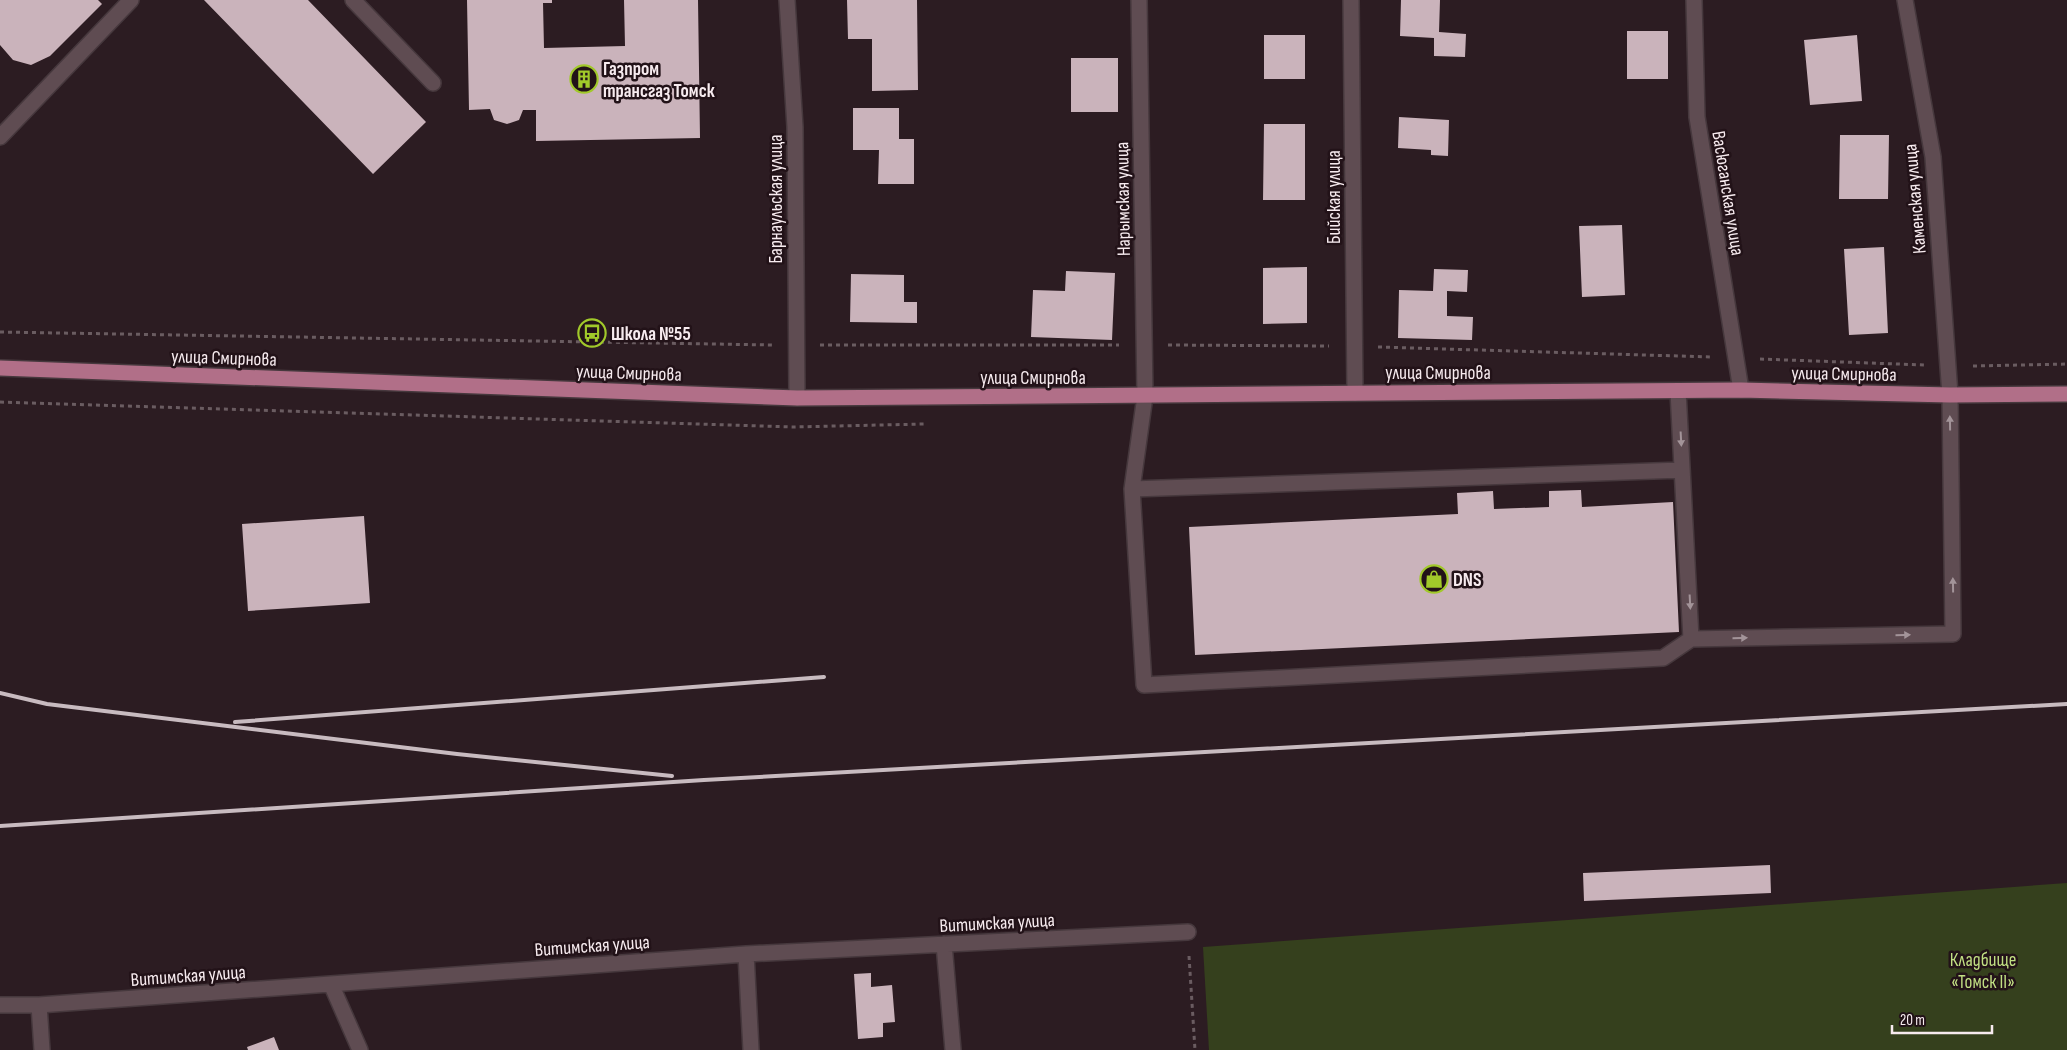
<svg xmlns="http://www.w3.org/2000/svg" width="2067" height="1050" viewBox="0 0 2067 1050" font-family="'Sofia Sans Condensed',sans-serif">
<style>
.green{fill:#35401d}
.building{fill:#cab3bb}
.lines{fill:none;stroke-linecap:round;stroke-linejoin:round}
.minor-casing{stroke:#46383d;stroke-width:18}
.major-casing{stroke:#46383d;stroke-width:18}
.path{stroke:#6a5c61;stroke-width:3;stroke-dasharray:4 4;stroke-linecap:butt}
.minor{stroke:#5f4c52;stroke-width:15}
.major{stroke:#b16f88;stroke-width:15}
.rail{stroke:#c8bbc0;stroke-width:4}
.oneway{fill:#a39499}
.labels{text-anchor:middle;stroke-width:5;stroke-linejoin:round;paint-order:stroke}
.poi-label{font-size:19px;font-weight:bold;fill:#f7ebef;stroke:#221218;text-anchor:start}
.street-label{font-size:19px;fill:#f7ebef;stroke:#221218}
.park-label{font-size:19px;fill:#c1df83;stroke:#221218}
</style>
<rect width="100%" height="100%" fill="#2c1c22"/>
<path class="green" d="M 2067,883 L 2067,1050 L 1209,1050 L 1203,947 Z"/>
<path class="building" d="M 0,0 L 98,0 L 102,4 L 50,56 L 31,65 L 13,60 L 0,45 Z
M 204,0 L 308,0 L 426,122 L 373,174 Z
M 467,0 L 552,0 L 552,3 L 543,3 L 544,48 L 625,46 L 624,0 L 698,0 L 700,138 L 536,141 L 536,110 L 523,110 L 519,120 L 507,124 L 494,120 L 490,109 L 469,110 Z
M 847,0 L 917,0 L 918,90 L 872,91 L 872,39 L 848,39 Z
M 1401,0 L 1440,0 L 1439,32 L 1466,34 L 1465,57 L 1434,56 L 1434,38 L 1400,36 Z
M 1627,31 L 1668,31 L 1668,79 L 1627,79 Z
M 1264,35 L 1305,35 L 1305,79 L 1264,79 Z
M 1857,35 L 1862,101 L 1810,105 L 1804,40 Z
M 1071,58 L 1118,58 L 1118,112 L 1071,112 Z
M 853,108 L 899,108 L 899,139 L 914,139 L 914,184 L 878,184 L 879,150 L 853,150 Z
M 1399,117 L 1449,120 L 1448,156 L 1431,155 L 1431,150 L 1398,148 Z
M 1264,124 L 1305,124 L 1305,200 L 1263,200 Z
M 1840,135 L 1889,135 L 1888,199 L 1839,199 Z
M 1622,225 L 1625,295 L 1582,297 L 1579,226 Z
M 1884,247 L 1888,333 L 1849,335 L 1844,249 Z
M 1307,267 L 1307,323 L 1263,324 L 1263,268 Z
M 1434,269 L 1468,270 L 1467,292 L 1447,291 L 1447,316 L 1473,317 L 1472,340 L 1398,338 L 1399,290 L 1433,291 Z
M 1066,271 L 1115,273 L 1112,340 L 1031,337 L 1033,290 L 1065,291 Z
M 851,274 L 904,275 L 904,302 L 917,302 L 917,323 L 850,322 Z
M 1581,490 L 1582,507 L 1673,502 L 1679,632 L 1195,655 L 1189,527 L 1458,514 L 1457,493 L 1493,491 L 1494,509 L 1549,507 L 1549,491 Z
M 364,516 L 370,603 L 248,611 L 242,524 Z
M 1770,865 L 1771,893 L 1584,901 L 1583,873 Z
M 871,973 L 871,987 L 892,985 L 895,1022 L 883,1023 L 883,1037 L 858,1039 L 854,974 Z
M 274,1037 L 279,1050 L 248,1050 L 247,1047 Z"/>
<g class="lines">
<g class="minor-casing">
<path id="minor" d="M 353,0 L 433,83
M 787,0 L 795,127 L 797,398
M 1139,0 L 1145,396 L 1132,489 L 1682,470
M 1351,0 L 1355,393
M 1694,0 L 1697,117 L 1741,390
M 0,137 L 131,0
M 1678,391 L 1691,639
M 1132,489 L 1144,685 L 1663,658 L 1691,639 L 1953,634 L 1950,395 L 1933,157 L 1905,0
M 944,944 L 953,1050
M 746,954 L 751,1050
M 331,984 L 360,1050
M 0,1005 L 39,1005 L 746,954 L 1188,932
M 39,1005 L 42,1050"/>
</g>
<g class="major-casing">
<path id="major" d="M 0,368 L 797,398 L 1741,390 L 1950,395 L 2067,394"/>
</g>
<path class="path" d="M 0,332 L 772,345
M 820,345 L 1119,345
M 1168,345 L 1329,346
M 1378,347 L 1712,357
M 1760,359 L 1924,365
M 1973,366 L 2067,364
M 0,402 L 793,427 L 924,424
M 1189,956 L 1195,1050"/>
<use href="#minor" class="minor"/>
<use href="#major" class="major"/>
<path class="rail" d="M 0,693 L 47,704 L 457,754 L 672,776
M 235,722 L 824,677
M 0,826 L 704,780 L 2067,704"/>
</g>
<defs><path id="oneway-solid" d="M-6-.8H1V-3.2L6.5 0L1 3.2V.8H-6Z" transform="scale(1.25)"/></defs>
<g class="oneway">
<use href="#oneway-solid" transform="translate(1950 423) rotate(-91)"/>
<use href="#oneway-solid" transform="translate(1681 439) rotate(87)"/>
<use href="#oneway-solid" transform="translate(1953 585) rotate(-91)"/>
<use href="#oneway-solid" transform="translate(1690 602) rotate(87)"/>
<use href="#oneway-solid" transform="translate(1903 635) rotate(-1)"/>
<use href="#oneway-solid" transform="translate(1740 638) rotate(-1)"/>
</g>
<defs>
<g id="building-ring" transform="scale(1.4375)"><circle r="9.5" fill="#221218" stroke="#a1c92a" stroke-width="1.5"/><path d="M-4-6H4V6H1V3H-1V6H-4ZM-2.5-4.3h1.7v1.8h-1.7ZM.8-4.3h1.7v1.8H.8ZM-2.5-1h1.7V.8h-1.7ZM.8-1h1.7V.8H.8Z" fill="#a1c92a"/></g>
<g id="bus-ring" transform="scale(1.4375)"><circle r="9.5" fill="#221218" stroke="#a1c92a" stroke-width="1.5"/><path d="M-5-6H5V4H4V6H2V4H-2V6H-4V4H-5ZM-3.5-4V0h7V-4ZM-3.5 1.2v1.5H-2V1.2ZM2 1.2v1.5H3.5V1.2Z" fill="#a1c92a"/></g>
<g id="shop-ring" transform="scale(1.4375)"><circle r="9.5" fill="#221218" stroke="#a1c92a" stroke-width="1.5"/><path d="M-5-2.5h2.3a2.7 3.5 0 0 1 5.4 0H5L5.5 6h-11ZM-1.5-2.5h3a1.5 2.3 0 0 0-3 0Z" fill="#a1c92a"/></g>
</defs>
<g fill-rule="evenodd">
<use href="#building-ring" x="584" y="79"/>
<use href="#bus-ring" x="592" y="333"/>
<use href="#shop-ring" x="1434" y="579"/>
</g>
<g class="labels">
<g class="poi-label">
<text x="603" y="75">Газпром<tspan x="603" dy="22">трансгаз Томск</tspan></text>
<text x="611" y="340">Школа №55</text>
<text x="1453" y="586">DNS</text>
</g>
<g class="street-label">
<text transform="translate(1729 193) rotate(81)" y="7">Васюганская улица</text>
<text transform="translate(1333 197) rotate(-90)" y="7">Бийская улица</text>
<text transform="translate(775 199) rotate(-90)" y="7">Барнаульская улица</text>
<text transform="translate(1122 199) rotate(-91)" y="7">Нарымская улица</text>
<text transform="translate(1914 199) rotate(-95)" y="7">Каменская улица</text>
<text transform="translate(224 357) rotate(2)" y="7">улица Смирнова</text>
<text transform="translate(629 372) rotate(2)" y="7">улица Смирнова</text>
<text x="1438" y="379">улица Смирнова</text>
<text transform="translate(1844 373) rotate(1)" y="7">улица Смирнова</text>
<text x="1033" y="384">улица Смирнова</text>
<text transform="translate(997 922) rotate(-3)" y="7">Витимская улица</text>
<text transform="translate(592 945) rotate(-4)" y="7">Витимская улица</text>
<text transform="translate(188 975) rotate(-4)" y="7">Витимская улица</text>
</g>
<g class="park-label">
<text x="1983" y="966">Кладбище<tspan x="1983" dy="22">«Томск II»</tspan></text>
</g>
</g>
<path d="M1892 1025v8h100v-8" fill="none" stroke="#f7ebef" stroke-width="2.5"/>
<text x="1900" y="1025" font-size="15" fill="#f7ebef" stroke="#221218" stroke-width="4" paint-order="stroke">20 m</text>
</svg>
